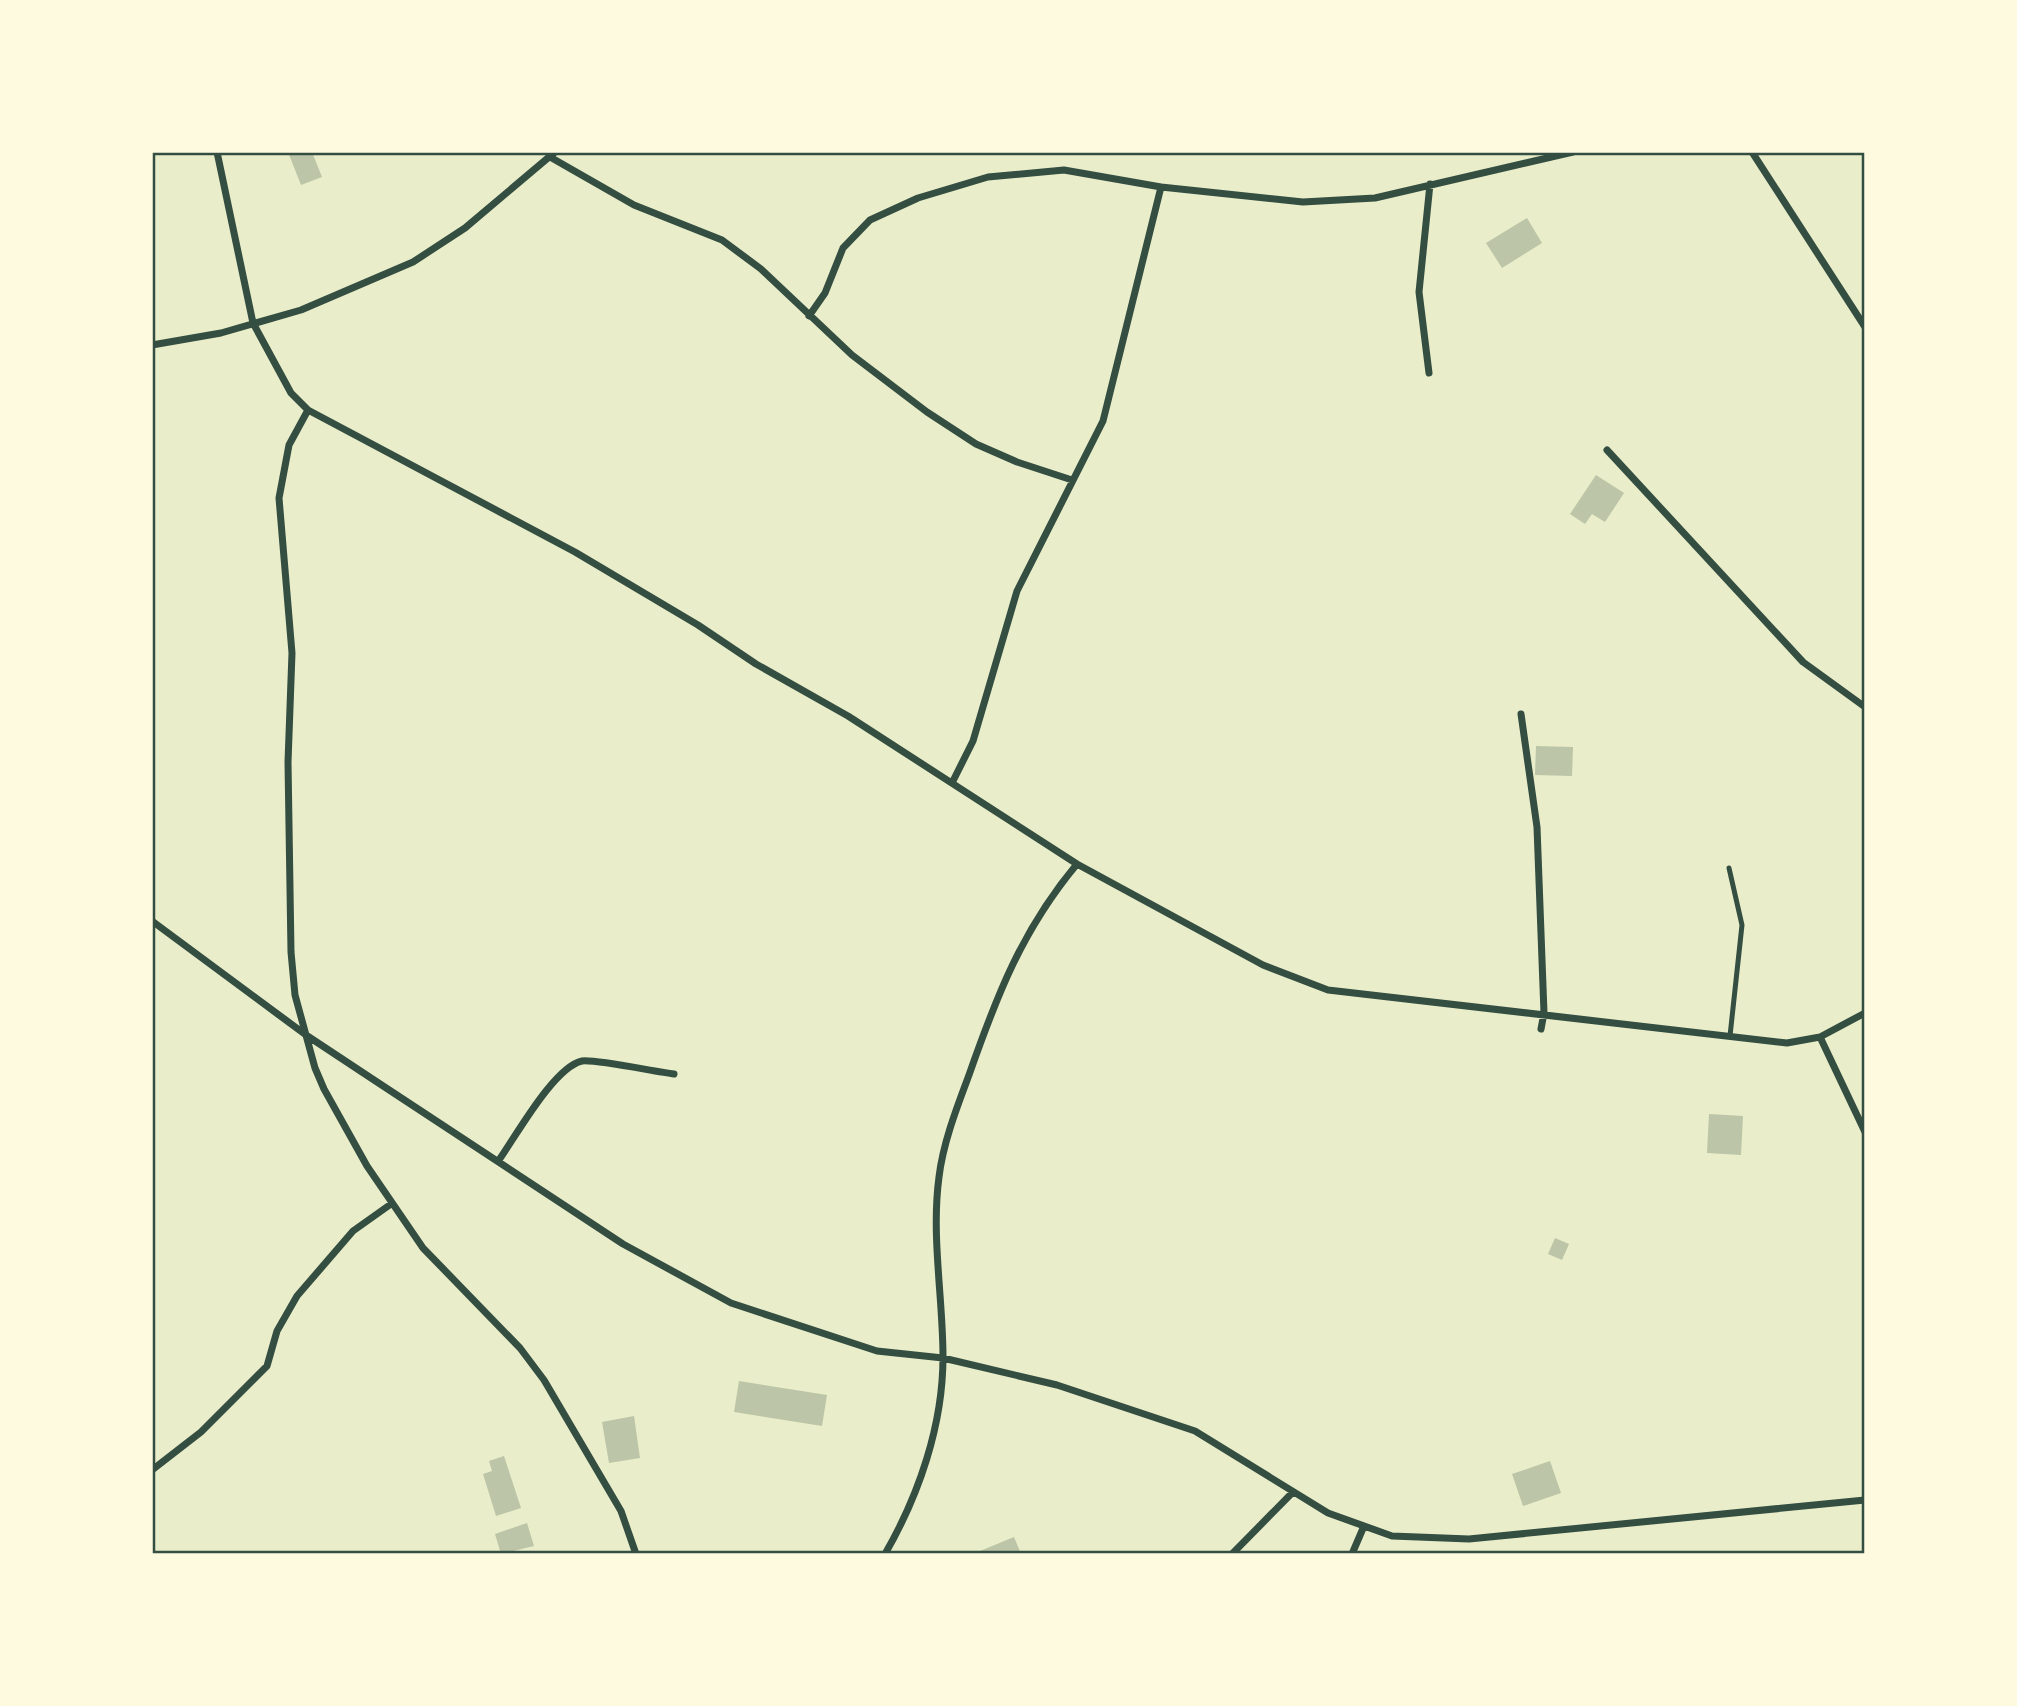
<svg xmlns="http://www.w3.org/2000/svg" width="2017" height="1706" viewBox="0 0 2017 1706" font-family="'IBM Plex Sans',sans-serif">
<style>
.building{fill:#bcc5a7}
.lines{fill:none;stroke-linecap:round;stroke-linejoin:round}
.service{stroke:#344e41;stroke-width:5}
.minor{stroke:#344e41;stroke-width:7}
.neatline{fill:none;stroke:#344e41;stroke-width:2.5}
</style>
<rect width="100%" height="100%" fill="#e9edc9"/>
<path class="building" d="M 288,152 L 312,152 L 322,177 L 301,185 Z
M 1527,218 L 1542,243 L 1502,268 L 1486,243 Z
M 1596,475 L 1624,493 L 1605,522 L 1592,514 L 1585,524 L 1570,514 Z
M 1536,746 L 1573,747 L 1572,776 L 1535,775 Z
M 1709,1114 L 1743,1116 L 1741,1155 L 1707,1153 Z
M 1555,1238 L 1569,1244 L 1562,1260 L 1548,1254 Z
M 739,1381 L 827,1395 L 822,1426 L 734,1412 Z
M 634,1416 L 640,1458 L 609,1463 L 602,1422 Z
M 504,1456 L 521,1508 L 496,1516 L 483,1474 L 492,1471 L 489,1461 Z
M 1550,1461 L 1561,1493 L 1523,1506 L 1512,1474 Z
M 527,1523 L 534,1546 L 501,1554 L 495,1534 Z
M 1014,1537 L 1021,1554 L 981,1554 L 980,1551 Z"/>
<g class="lines">
<path class="service" d="M 1729,868 L 1742,925 L 1730,1036"/>
<path class="minor" d="M 217,152 L 253,323 L 291,393 L 308,410 L 575,552 L 698,625 L 756,664 L 848,716 L 1077,864 L 1263,965 L 1328,990 L 1787,1043 L 1820,1037 L 1865,1013
M 1752,152 L 1865,327
M 550,157 L 634,205 L 722,240 L 761,269 L 852,355 L 927,412 L 976,444 L 1017,462 L 1072,480
M 809,316 L 825,293 L 843,248 L 870,220 L 918,198 L 988,177 L 1064,170 L 1161,187 L 1303,202 L 1375,198 L 1573,152
M 152,345 L 221,333 L 301,310 L 413,262 L 465,228 L 555,152
M 1429,373 L 1419,292 L 1430,184
M 308,410 L 289,445 L 279,498 L 292,653 L 288,762 L 291,952 L 295,995 L 315,1068 L 324,1089 L 367,1166 L 423,1248 L 520,1348 L 544,1380 L 621,1511 L 636,1554
M 1607,450 L 1803,662 L 1865,707
M 1521,714 L 1537,827 L 1544,1013 L 1541,1029
M 952,783 L 973,741 L 1017,591 L 1103,421 L 1161,187
M 152,921 L 306,1035 L 371,1078 L 623,1244 L 731,1303 L 877,1351 L 943,1358 L 1057,1385 L 1195,1431 L 1328,1513 L 1392,1536 L 1469,1539 L 1865,1500
M 1820,1037 L 1865,1132
M 499,1160 C 516,1136 554,1067 582,1061 C 596,1059 656,1072 674,1074
M 152,1470 L 201,1432 L 267,1366 L 277,1331 L 297,1296 L 353,1231 L 391,1204
M 885,1554 C 919,1495 943,1425 943,1357 C 943,1298 931,1236 939,1177 C 943,1143 957,1107 969,1075 C 997,995 1022,930 1077,864
M 1232,1554 L 1293,1492
M 1352,1554 L 1364,1526"/>
</g>
<rect width="2017" height="1706" fill="none" stroke="#fefae0" stroke-width="308"/>
<rect x="154" y="154" width="1709" height="1398" class="neatline"/>
</svg>
